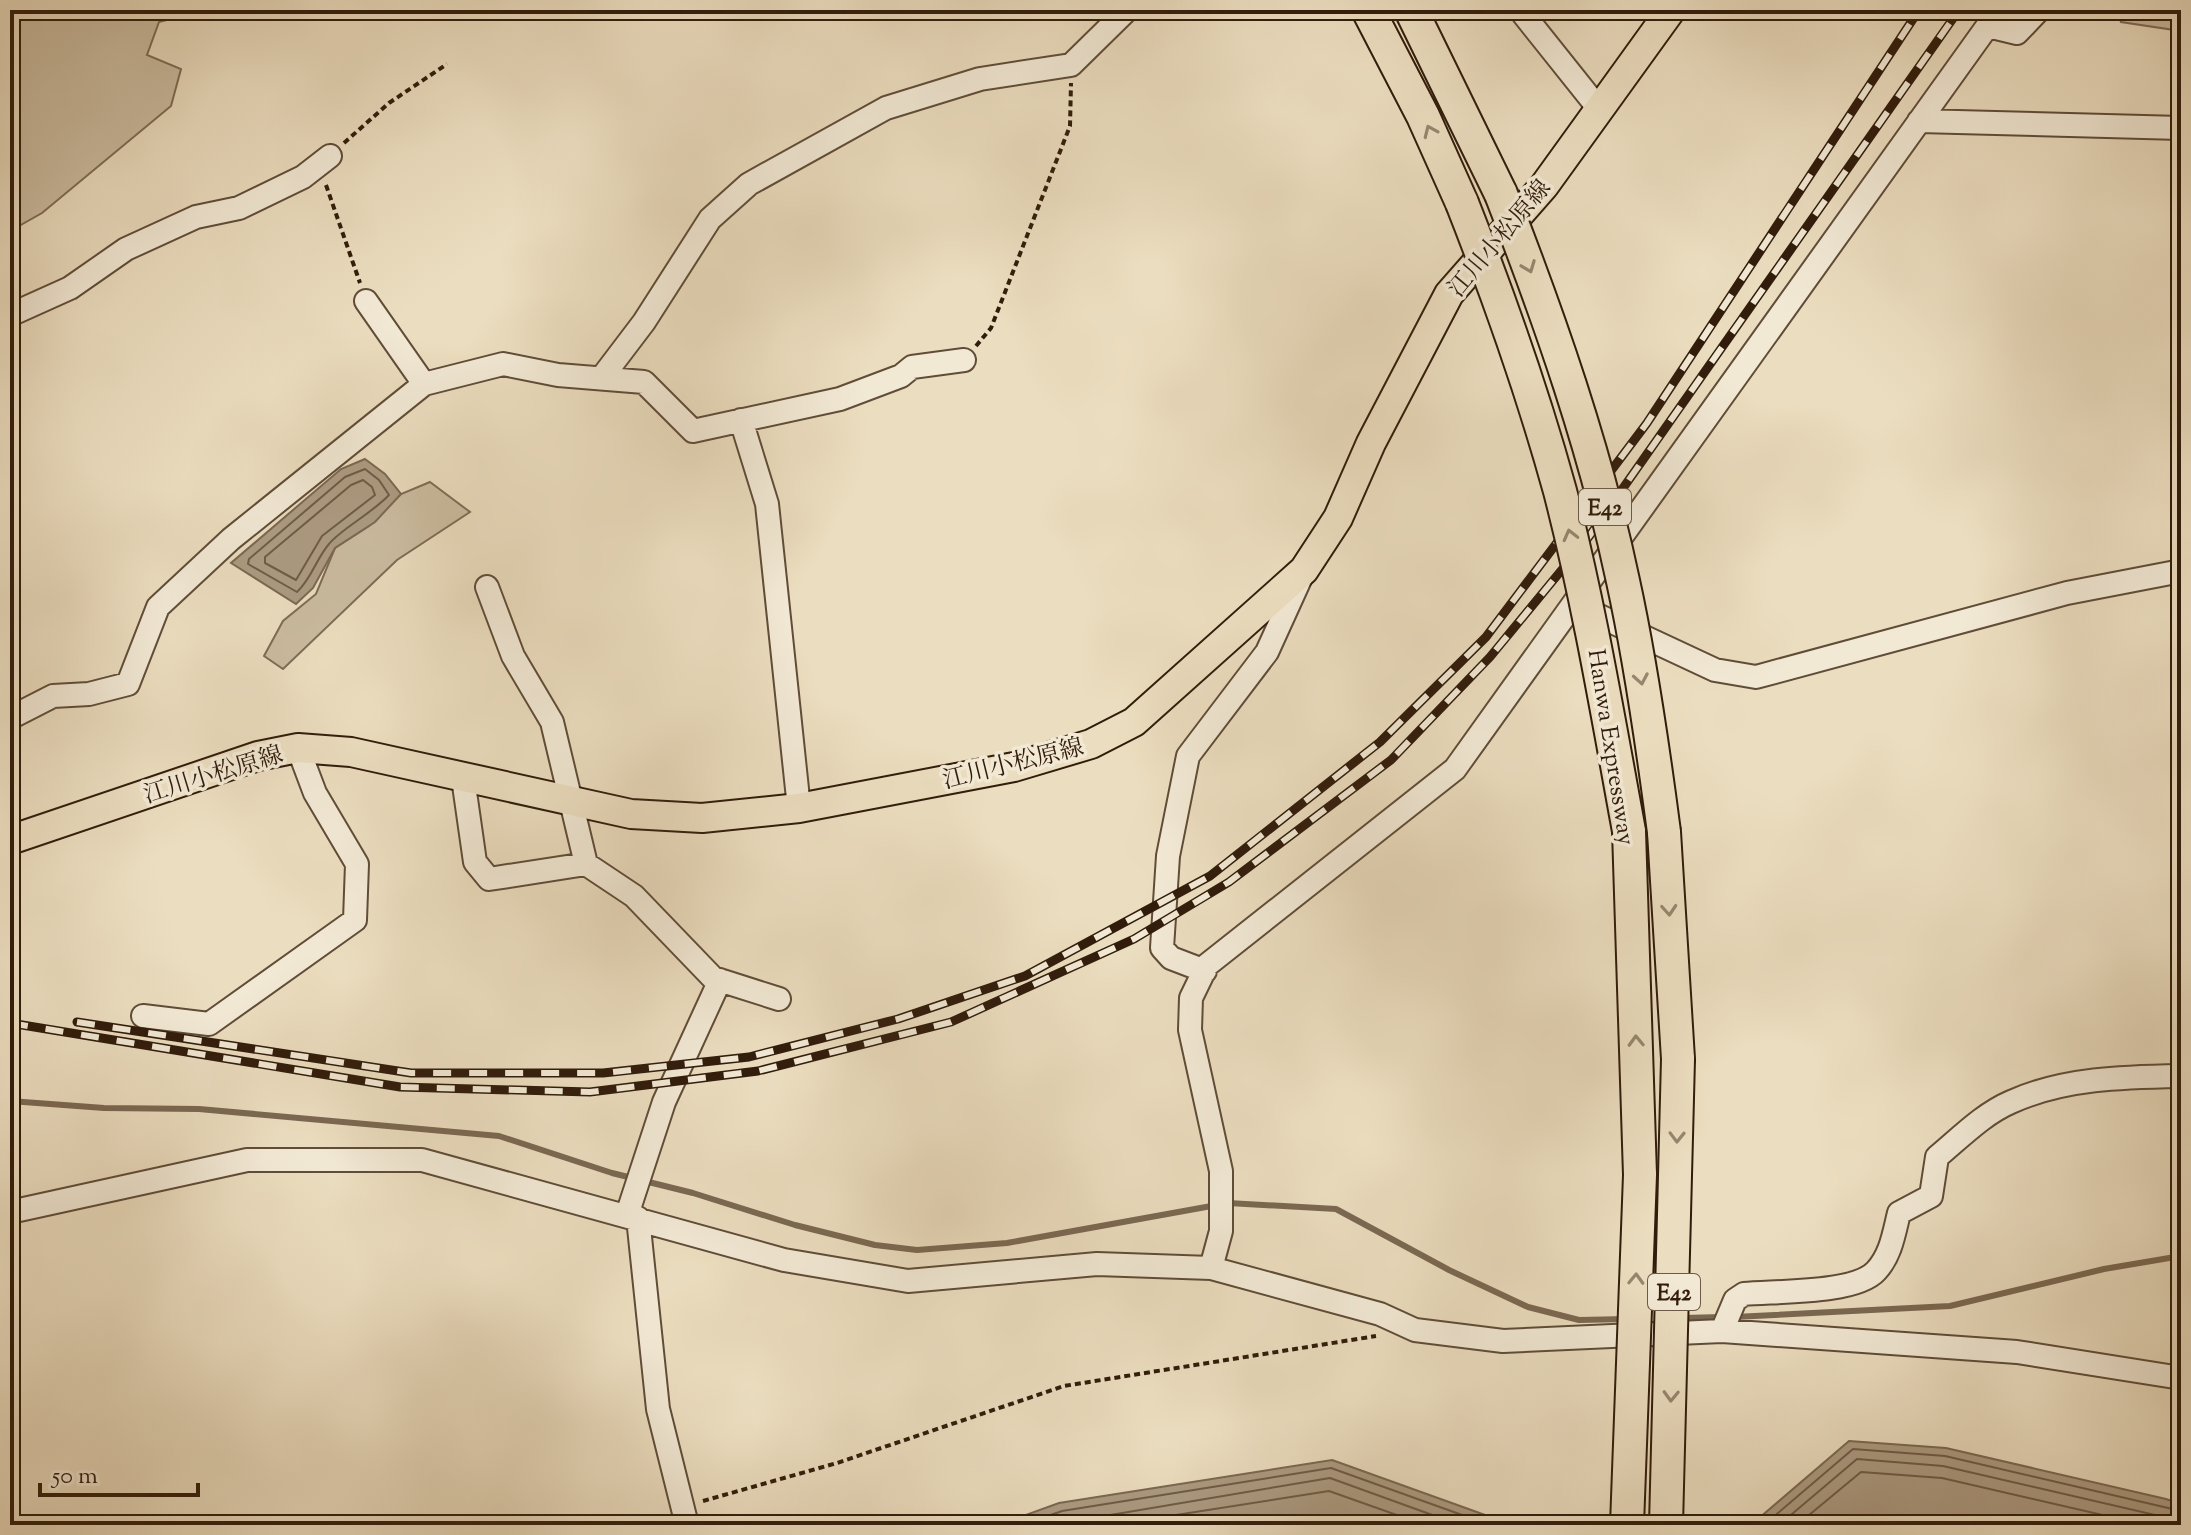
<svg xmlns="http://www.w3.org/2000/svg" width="2191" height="1535" viewBox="0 0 2191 1535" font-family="'Sorts Mill Goudy','Noto Serif JP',serif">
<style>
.green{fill:#cbbca0;stroke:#7e6c56;stroke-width:2}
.water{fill:#ac9b82;stroke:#7b6852;stroke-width:2}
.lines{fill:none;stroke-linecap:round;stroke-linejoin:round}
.shore{stroke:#6e5c46;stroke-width:2}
.stream{stroke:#7b6852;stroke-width:6}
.minor-casing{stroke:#604c38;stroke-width:26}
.major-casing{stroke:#311c0b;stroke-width:32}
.highway-casing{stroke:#311c0b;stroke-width:36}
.path{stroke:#311c0b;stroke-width:4;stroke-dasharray:6 4;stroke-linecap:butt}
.minor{stroke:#f2e9d5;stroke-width:22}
.major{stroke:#ebddbf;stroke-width:28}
.highway{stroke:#ebddbf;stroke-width:32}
.rail-casing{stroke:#311c0b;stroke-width:9}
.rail{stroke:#f2e9d5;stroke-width:6;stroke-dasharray:18;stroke-linecap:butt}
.highway-bridge-casing{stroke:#311c0b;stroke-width:36;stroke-linecap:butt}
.highway-bridge{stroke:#ebddbf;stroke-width:32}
.oneway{stroke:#97866e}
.labels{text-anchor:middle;stroke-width:7;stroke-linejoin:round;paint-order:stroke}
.shield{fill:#f2e9d5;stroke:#6b5a48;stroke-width:2}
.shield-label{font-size:22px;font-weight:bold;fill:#311c0b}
.street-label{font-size:24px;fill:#311c0b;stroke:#f2e9d5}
</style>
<rect width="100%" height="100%" fill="#ebddbf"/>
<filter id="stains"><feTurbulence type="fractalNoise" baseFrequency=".0025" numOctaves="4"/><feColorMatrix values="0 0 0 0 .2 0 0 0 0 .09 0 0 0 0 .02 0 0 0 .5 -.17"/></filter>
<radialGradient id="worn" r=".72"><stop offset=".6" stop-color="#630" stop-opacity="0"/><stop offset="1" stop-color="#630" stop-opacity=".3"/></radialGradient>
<path class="green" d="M 10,10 L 205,10 L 159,22 L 147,55 L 181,69 L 171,106 L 42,213 L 10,231 Z
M 2117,10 L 2181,10 L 2181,31 L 2121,22 Z
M 430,482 L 470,512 L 397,560 L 283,669 L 264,656 L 283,621 L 316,594 L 335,548 L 369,526 L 401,494 Z"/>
<path class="water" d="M 365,459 L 385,474 L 401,494 L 375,522 L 335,548 L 313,588 L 296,604 L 231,563 L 341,469 Z
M 1849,1441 L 1946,1448 L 2166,1499 L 2181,1504 L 2181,1525 L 1751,1525 Z
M 1332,1460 L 1513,1525 L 998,1525 L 1059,1503 Z"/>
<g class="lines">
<path class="shore" d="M 365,469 L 379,480 L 389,495 C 371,514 341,529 329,544 C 316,559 312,578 297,592 L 248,564 L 249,559 L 345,477 Z
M 363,480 L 372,487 L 375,495 L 322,536 L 296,580 L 265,563 L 265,557 L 351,485 Z
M 1022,1525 L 1062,1511 L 1331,1468 L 1490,1525
M 1051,1525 L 1330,1478 L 1460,1525
M 1112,1525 L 1329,1491 L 1425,1525
M 1764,1525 L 1853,1449 L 1945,1456 L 2181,1511
M 1779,1525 L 1857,1459 L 1943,1466 L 2181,1521
M 1797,1525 L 1861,1472 L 1942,1478 L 2146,1525"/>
<path class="stream" d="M 10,1101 L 104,1108 L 199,1109 L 499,1136 L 612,1173 L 693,1193 L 795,1225 L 875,1245 L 917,1250 L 1007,1243 L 1217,1205
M 1228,1203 L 1336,1209 L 1449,1270 L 1528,1307 L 1579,1320 L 1627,1319
M 1734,1317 L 1950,1306 L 2104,1269 L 2181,1256
M 1682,1318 L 1723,1317"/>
<g class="minor-casing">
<path id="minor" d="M 1520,10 L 1599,109
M 1988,26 L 2017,33 L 2039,10
M 1919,121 L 2181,128
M 366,301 L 424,384
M 10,315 L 70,288 L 126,249 L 196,217 L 239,208 L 303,177 L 330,156
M 603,376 L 644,322 L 710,219 L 749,184 L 886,108 L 980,79 L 1071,65 L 1127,10
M 741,420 L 767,504 L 799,808
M 487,587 L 513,656 L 552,722 L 586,864
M 1578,606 L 1715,670 L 1756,677 L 2067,593 L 2181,571
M 10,718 L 53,696 L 89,694 L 128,684 L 158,607 L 231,539 L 424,384 L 503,364 L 558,375 L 644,382 L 693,431 L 840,399 L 901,376 L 912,367 L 964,360
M 463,778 L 475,862 L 489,879 L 586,864 L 634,896 L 713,978 L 779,999
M 1205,971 L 1171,958 L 1162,948 L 1168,856 L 1188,756 L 1267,652 L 1302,575
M 143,1016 L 209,1024 L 355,920 L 357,864 L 315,793 L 298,748
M 10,1212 L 247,1160 L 422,1160 L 784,1260 L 908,1281 L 1097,1264 L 1211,1268 L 1380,1314 L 1415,1330 L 1503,1341 L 1722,1331 L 2017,1352 L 2181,1378
M 627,1215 L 664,1102 L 720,980
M 638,1218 L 658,1409 L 687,1525
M 1211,1268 L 1221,1231 L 1221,1171 L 1190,1030 L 1191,998 L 1207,965 L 1455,769 L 1999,10
M 1722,1331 L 1735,1300 L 1744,1294 C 1775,1291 1855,1294 1876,1271 C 1891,1255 1894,1233 1899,1213 L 1931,1196 L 1937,1157 C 1960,1138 1983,1114 2011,1102 C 2064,1078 2124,1077 2181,1076"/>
</g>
<g class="major-casing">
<path id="major" d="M 10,840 L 258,756 L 298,748 L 351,752 L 631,814 L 702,818 L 799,808 L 1014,767 L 1091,744 L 1134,722 L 1304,570 L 1338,518 L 1371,443 L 1449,294 L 1544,186 L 1671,10"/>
</g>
<g class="highway-casing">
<path id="highway" d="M 1368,10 L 1423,116 L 1462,203
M 1411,10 L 1501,194
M 1629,831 L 1640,1175
M 1664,832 L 1678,1059"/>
</g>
<path class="path" d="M 344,143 L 389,103 L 447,64
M 326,185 L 360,283
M 976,346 L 991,328 L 1070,126 L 1071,83
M 703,1501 L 837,1463 L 1064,1386 L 1376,1336
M 650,1525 L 665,1516"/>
<use href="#minor" class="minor"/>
<use href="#major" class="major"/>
<use href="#highway" class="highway"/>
<g class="rail-casing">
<path id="rail" d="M 77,1022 L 411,1073 L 603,1073 L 749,1057 L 898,1019 L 1025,976 L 1210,876 L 1380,742 L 1486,637 L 1647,423 L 1919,10
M 10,1023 L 400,1087 L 590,1092 L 758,1071 L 951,1022 L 1134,939 L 1229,882 L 1391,760 L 1490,657 L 1588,538 L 1959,10"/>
</g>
<use href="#rail" class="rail"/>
<g class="highway-bridge-casing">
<path id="highway-bridge" d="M 1501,194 C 1550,320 1595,448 1623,581 C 1641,663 1653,748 1664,832
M 1462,203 C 1499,297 1533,393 1560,491 C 1589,603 1608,717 1629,831
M 1627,1525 L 1640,1175
M 1666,1525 L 1678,1059"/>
</g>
<use href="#highway-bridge" class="highway-bridge"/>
</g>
<defs><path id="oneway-chevron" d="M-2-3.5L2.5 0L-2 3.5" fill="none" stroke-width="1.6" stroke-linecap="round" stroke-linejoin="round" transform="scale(2)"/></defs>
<g class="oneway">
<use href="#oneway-chevron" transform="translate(1430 131) rotate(-114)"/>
<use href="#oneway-chevron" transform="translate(1529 267) rotate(69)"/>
<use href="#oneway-chevron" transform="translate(1570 535) rotate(-104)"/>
<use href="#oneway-chevron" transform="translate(1641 679) rotate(80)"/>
<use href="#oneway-chevron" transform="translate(1669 910) rotate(86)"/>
<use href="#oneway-chevron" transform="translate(1636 1041) rotate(-92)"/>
<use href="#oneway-chevron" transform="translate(1677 1137) rotate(91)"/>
<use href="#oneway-chevron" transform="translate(1636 1279) rotate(-88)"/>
<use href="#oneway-chevron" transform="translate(1671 1396) rotate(92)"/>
</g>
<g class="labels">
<g class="shield">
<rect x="1579" y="489" width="52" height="36" rx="6"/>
<rect x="1648" y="1274" width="52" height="36" rx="6"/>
</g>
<g class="shield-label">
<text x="1605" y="515">E42</text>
<text x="1674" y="1300">E42</text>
</g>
<g class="street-label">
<text transform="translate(1499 238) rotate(-50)" y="8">江川小松原線</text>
<text transform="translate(1612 747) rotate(81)" y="8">Hanwa Expressway</text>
<text transform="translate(1013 763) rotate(-14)" y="8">江川小松原線</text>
<text transform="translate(213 774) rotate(-17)" y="8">江川小松原線</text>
</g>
</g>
<rect width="2191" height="1535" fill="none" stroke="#ebddbf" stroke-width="40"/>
<rect x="12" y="12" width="2167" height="1511" fill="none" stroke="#311c0b" stroke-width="4"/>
<rect x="20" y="20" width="2151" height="1495" fill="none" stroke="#311c0b" stroke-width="2"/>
<path d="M40 1483v12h158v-12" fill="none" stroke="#311c0b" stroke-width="4"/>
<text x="52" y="1483" font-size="24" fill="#311c0b" stroke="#f2e9d5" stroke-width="6" paint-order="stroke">50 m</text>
<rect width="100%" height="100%" filter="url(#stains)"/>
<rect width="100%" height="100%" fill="url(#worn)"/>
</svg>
